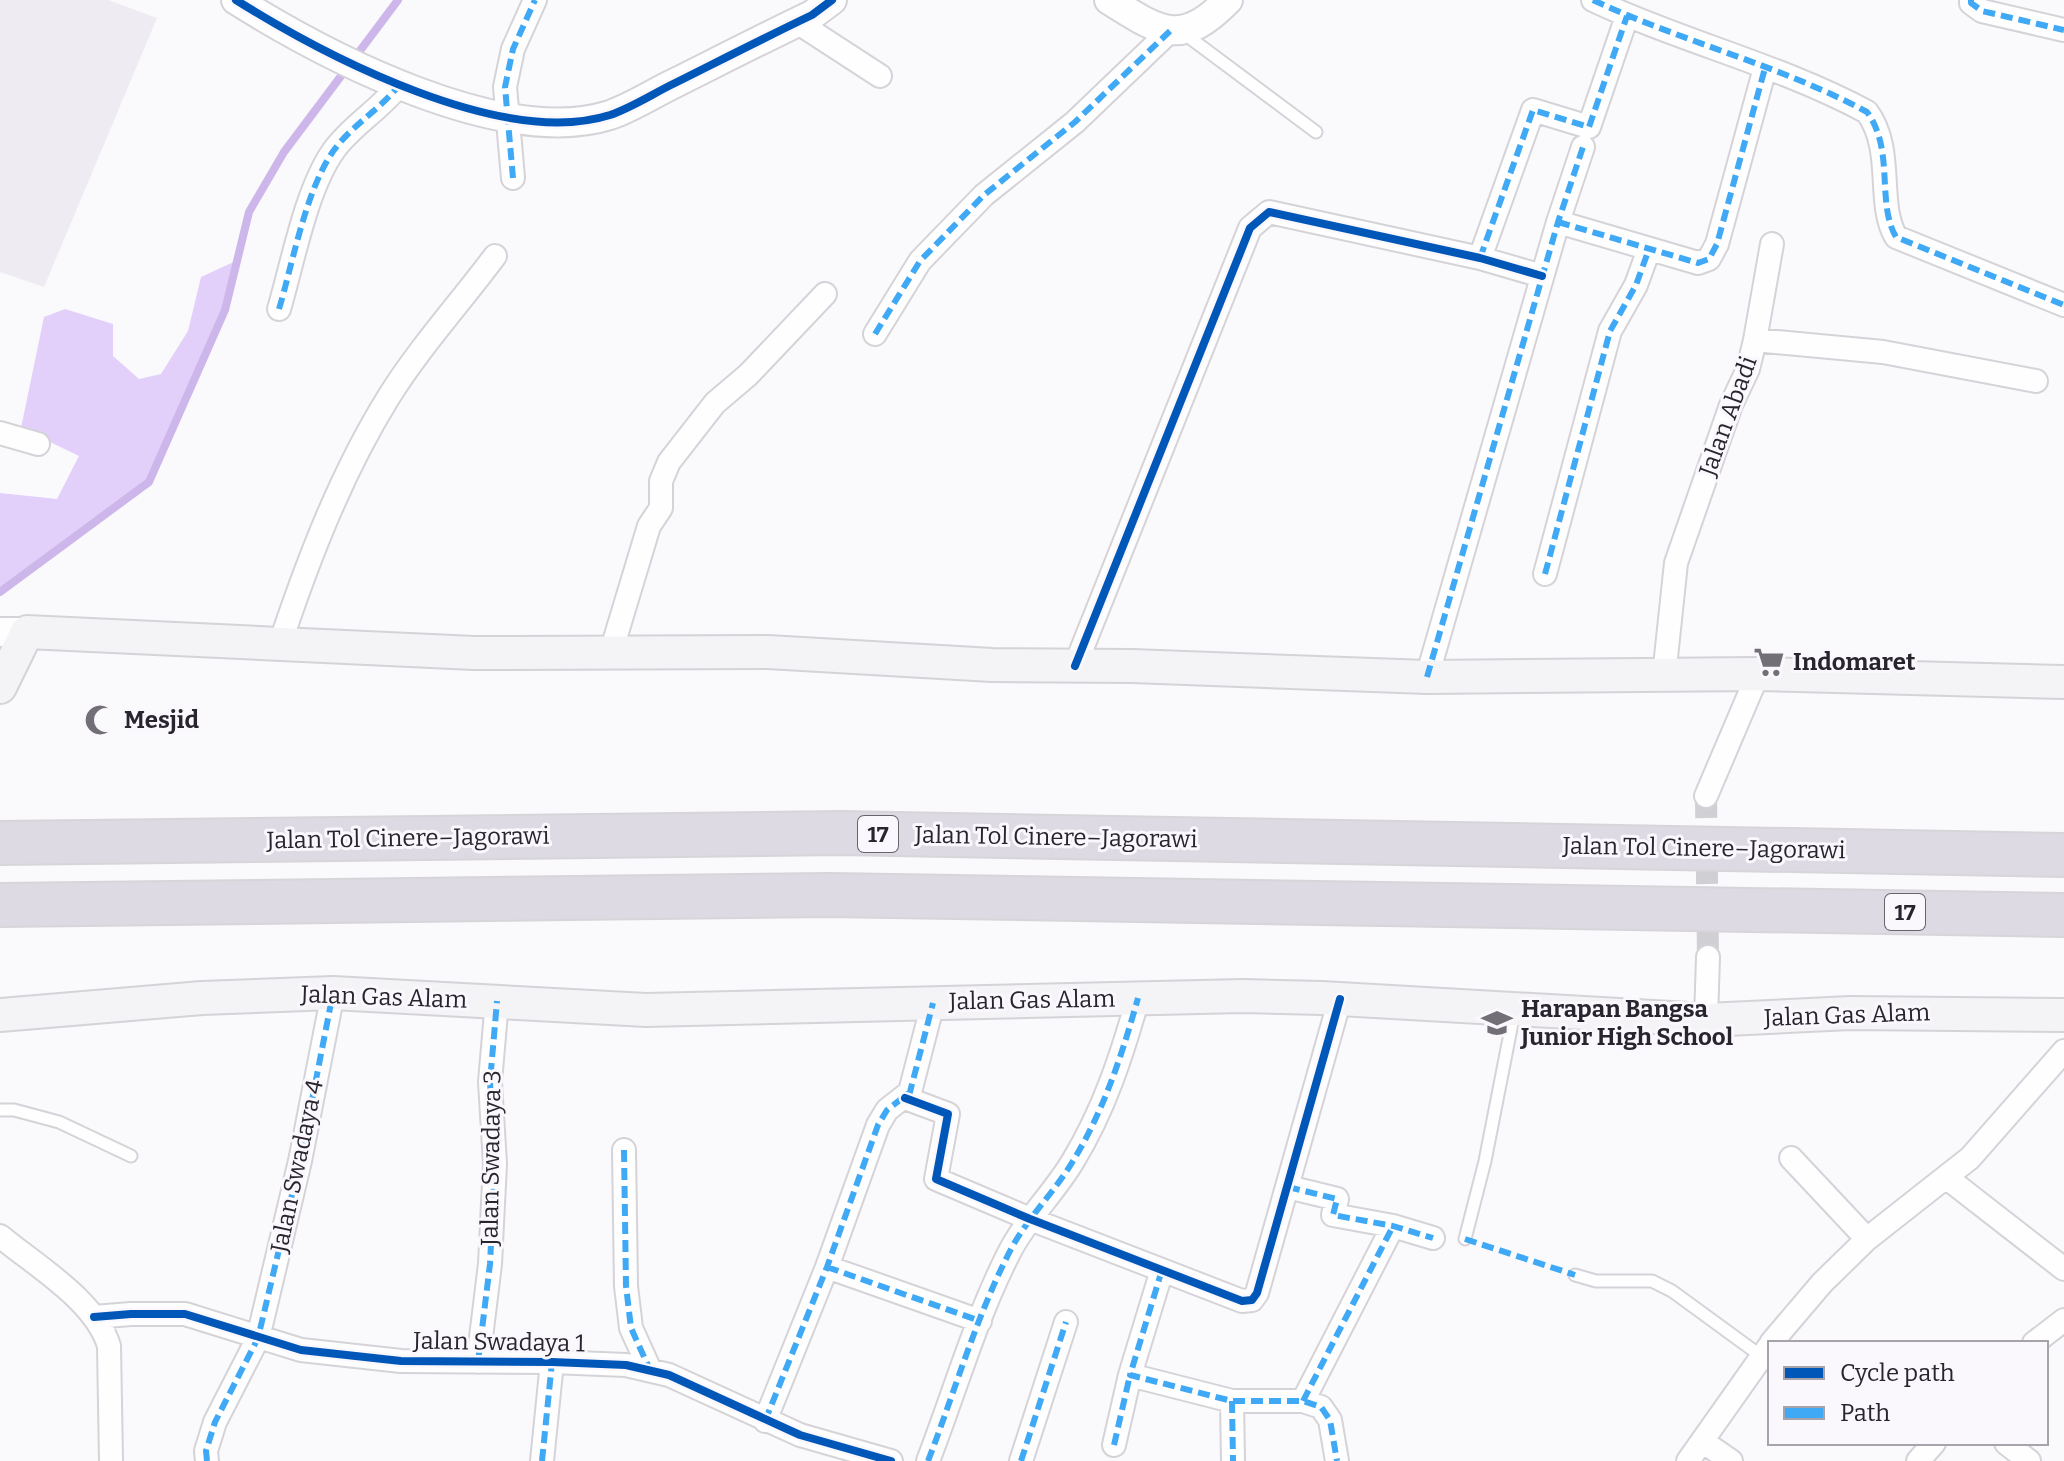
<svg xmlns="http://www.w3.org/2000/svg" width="2064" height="1461" viewBox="0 0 2064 1461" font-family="Bitter,serif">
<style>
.built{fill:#eeebf3}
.forest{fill:#e2d0fa}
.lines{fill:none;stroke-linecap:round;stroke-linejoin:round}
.stream{stroke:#cdb6ea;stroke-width:8}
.minor-tunnel{stroke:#d0cfd3;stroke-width:22;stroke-dasharray:22 11;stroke-linecap:butt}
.service-casing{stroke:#d5d3d8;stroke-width:15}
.minor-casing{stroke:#d5d3d8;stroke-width:26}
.tertiary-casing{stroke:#d5d3d8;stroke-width:32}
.secondary-casing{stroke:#d5d3d8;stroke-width:36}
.motorway-casing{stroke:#d7d5d9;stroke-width:46}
.service{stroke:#fefeff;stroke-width:11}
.minor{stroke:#fefeff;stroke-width:22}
.tertiary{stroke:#fefeff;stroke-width:28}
.secondary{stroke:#f4f3f6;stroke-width:32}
.motorway{stroke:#dedae3;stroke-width:42}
.quiet{stroke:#3fa9f5;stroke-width:6;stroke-dasharray:12 6;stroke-linecap:butt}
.cycleway-casing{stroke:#faf8fd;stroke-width:13}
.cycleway{stroke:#0057b8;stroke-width:8}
.labels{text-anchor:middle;stroke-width:6;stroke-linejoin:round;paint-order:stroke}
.shield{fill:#faf8fd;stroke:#68646c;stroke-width:2}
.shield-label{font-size:22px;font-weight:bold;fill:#29252e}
.street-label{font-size:24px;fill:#29252e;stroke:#faf8fd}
.poi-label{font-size:24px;font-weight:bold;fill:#29252e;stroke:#faf8fd;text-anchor:start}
</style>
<rect width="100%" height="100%" fill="#faf9fc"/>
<path class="built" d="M 0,0 L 108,0 L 157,18 L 44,287 L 0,272 Z"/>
<path class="forest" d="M 238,260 L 225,310 L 149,482 L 0,592 L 0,493 L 57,499 L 79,456 L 21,428 L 44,317 L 65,309 L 113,324 L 113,356 L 139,379 L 161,374 L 188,331 L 201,277 Z"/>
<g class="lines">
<path class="stream" d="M 0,592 L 149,482 L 225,310 L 249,212 L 284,152 L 398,0"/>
<path class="minor-tunnel" d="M 1706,796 L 1708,957"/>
<g class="service-casing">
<path id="service" d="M 1182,32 L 1316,132
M 0,1110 L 14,1110 L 59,1122 L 131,1156
M 1465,1239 L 1485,1161 L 1514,1013
M 1575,1275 L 1596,1281 L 1652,1281 L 1672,1291 L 1761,1356"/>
</g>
<g class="minor-casing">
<path id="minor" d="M 1593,0 C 1682,42 1780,65 1867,112 C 1895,150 1876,203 1896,237 L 2064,305
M 1971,0 L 1971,3 L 1982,11 L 2064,30
M 797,22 L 880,76
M 513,178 L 505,87 L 513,49 L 535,0
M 1558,222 L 1698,263 L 1709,259 L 1717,244 L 1765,68
M 1480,258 L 1533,110 L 1589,127 L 1627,16
M 279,309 C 293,262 306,189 334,150 C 352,125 381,109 400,84
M 875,334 L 920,261 L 984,195 L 1075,122 L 1170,31
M 1755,340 L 1772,244
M 0,433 L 38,444
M 1545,574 L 1610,331 L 1636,285 L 1649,249
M 280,644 C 308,560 341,474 388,398 C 419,348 460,303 495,256
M 611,652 L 649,526 L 661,508 L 661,481 L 669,462 L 715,403 L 748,375 L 825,294
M 1075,666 L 1250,228 L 1269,212 L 1480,258 L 1542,276
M 1664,676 L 1676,563 L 1731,405 L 1748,369 L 1755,340 L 1883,352 L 2036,381
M 1427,677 L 1558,222 L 1583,147
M 1706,796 L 1758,674
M 1706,1020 L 1708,957
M 905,1098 L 948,1114 L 936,1179 L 1030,1219 L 1242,1301 L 1252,1300 L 1257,1293 L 1340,999
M 624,1150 L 626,1286 L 631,1328 L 650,1370
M 1791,1158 L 1867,1239
M 1947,1178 L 2064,1269
M 1288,1187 L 1337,1199 L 1333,1215 L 1393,1226 L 1433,1238
M 0,1236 C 36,1266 95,1300 109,1346 L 111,1461
M 827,1267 L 980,1321
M 1162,1270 L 1130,1375 L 1232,1401 L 1303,1401 L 1321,1407 L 1330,1420 L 1337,1461
M 94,1317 L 131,1314 L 185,1314 L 301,1350 L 401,1361 L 552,1362 L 626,1365 L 669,1375 L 800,1435 L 891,1461
M 1771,1343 L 1822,1283 L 1867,1239 L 1970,1158 L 2064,1051
M 2034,1343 L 2064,1320
M 478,1362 L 490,1264 L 493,1203 L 495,1164 L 490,1082 L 497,1001
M 1232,1401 L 1233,1461
M 1303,1401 L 1393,1226
M 765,1421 L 827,1267 L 878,1125 L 887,1110 L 910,1092 L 933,1003
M 1702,1441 L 1731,1461
M 2006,1443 L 2029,1461
M 1114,1445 L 1130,1375
M 207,1461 L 206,1451 L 215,1422 L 258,1338 L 300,1161 L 333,993
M 542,1461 L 552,1362
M 928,1461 C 955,1391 976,1317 1010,1251 C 1027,1218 1054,1193 1073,1161 C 1104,1110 1122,1055 1138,998
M 1021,1461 L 1066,1322
M 1688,1461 L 1770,1345
M 1918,1461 L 1934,1443"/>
</g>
<g class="tertiary-casing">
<path id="tertiary" d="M 236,0 C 327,57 503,149 610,115 C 633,107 654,93 675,83 C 721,60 766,37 812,15 L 832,0
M 1109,0 C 1160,32 1181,48 1228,0
M 0,632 L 27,632"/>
</g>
<g class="secondary-casing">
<path id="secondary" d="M 0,687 L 27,632 L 474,653 L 768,652 L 992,665 L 1132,666 L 1427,677 L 1758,674 L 2064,682
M 0,1015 L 202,998 L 333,993 L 646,1010 L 1243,996 L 1322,998 L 1706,1020 L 1850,1013 L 2064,1015"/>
</g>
<g class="motorway-casing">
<path id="motorway" d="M 0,843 L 840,833 L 2064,855
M 0,905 L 829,895 L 2064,915"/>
</g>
<use href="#service" class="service"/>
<use href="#minor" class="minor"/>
<use href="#tertiary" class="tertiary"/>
<use href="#secondary" class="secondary"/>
<use href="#motorway" class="motorway"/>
<path class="quiet" d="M 1593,0 C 1682,42 1780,65 1867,112 C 1895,150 1876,203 1896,237 L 2064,305
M 1971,0 L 1971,3 L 1982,11 L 2064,30
M 513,178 L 505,87 L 513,49 L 535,0
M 1558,222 L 1698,263 L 1709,259 L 1717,244 L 1765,68
M 1480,258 L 1533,110 L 1589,127 L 1627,16
M 279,309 C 293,262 306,189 334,150 C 352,125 381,109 400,84
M 875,334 L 920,261 L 984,195 L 1075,122 L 1170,31
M 1545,574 L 1610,331 L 1636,285 L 1649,249
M 1427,677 L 1558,222 L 1583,147
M 624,1150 L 626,1286 L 631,1328 L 650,1370
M 1288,1187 L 1337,1199 L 1333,1215 L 1393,1226 L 1433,1238
M 1465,1239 L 1575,1275
M 827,1267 L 980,1321
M 1162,1270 L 1130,1375 L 1232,1401 L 1303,1401 L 1321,1407 L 1330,1420 L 1337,1461
M 478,1362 L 490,1264 L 493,1203 L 495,1164 L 490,1082 L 497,1001
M 1232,1401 L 1233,1461
M 1303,1401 L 1393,1226
M 765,1421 L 827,1267 L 878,1125 L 887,1110 L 910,1092 L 933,1003
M 1114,1445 L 1130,1375
M 207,1461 L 206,1451 L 215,1422 L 258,1338 L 300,1161 L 333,993
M 542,1461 L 552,1362
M 928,1461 C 955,1391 976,1317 1010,1251 C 1027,1218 1054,1193 1073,1161 C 1104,1110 1122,1055 1138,998
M 1021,1461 L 1066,1322"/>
<g class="cycleway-casing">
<path id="cycleway" d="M 236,0 C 327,57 503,149 610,115 C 633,107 654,93 675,83 C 721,60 766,37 812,15 L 832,0
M 1075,666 L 1250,228 L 1269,212 L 1480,258 L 1542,276
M 905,1098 L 948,1114 L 936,1179 L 1030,1219 L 1242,1301 L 1252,1300 L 1257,1293 L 1340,999
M 94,1317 L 131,1314 L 185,1314 L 301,1350 L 401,1361 L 552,1362 L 626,1365 L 669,1375 L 800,1435 L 891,1461"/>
</g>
<use href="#cycleway" class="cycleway"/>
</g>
<defs>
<g id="supermarket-bare" transform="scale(2.4)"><path d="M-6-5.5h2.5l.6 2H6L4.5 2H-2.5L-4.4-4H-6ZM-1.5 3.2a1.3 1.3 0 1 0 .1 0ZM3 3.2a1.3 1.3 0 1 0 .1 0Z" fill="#726f76" stroke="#faf8fd" stroke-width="2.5" paint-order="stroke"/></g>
<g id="mosque-bare" transform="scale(2.4)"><path d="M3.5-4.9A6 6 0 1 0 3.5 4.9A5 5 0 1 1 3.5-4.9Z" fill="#726f76" stroke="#faf8fd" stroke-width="2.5" paint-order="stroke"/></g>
<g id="school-bare" transform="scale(2.4)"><path d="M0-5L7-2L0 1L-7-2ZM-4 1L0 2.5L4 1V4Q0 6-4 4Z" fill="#726f76" stroke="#faf8fd" stroke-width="2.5" paint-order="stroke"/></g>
</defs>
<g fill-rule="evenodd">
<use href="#supermarket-bare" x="1769" y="662"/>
<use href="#mosque-bare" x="100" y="720"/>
<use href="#school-bare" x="1497" y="1023"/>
</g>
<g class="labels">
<g class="shield">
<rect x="858" y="816" width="40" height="36" rx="6"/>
<rect x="1885" y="894" width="40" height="36" rx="6"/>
</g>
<g class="shield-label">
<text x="878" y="842">17</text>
<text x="1905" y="920">17</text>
</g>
<g class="street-label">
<text transform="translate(1728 416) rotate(-70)" y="8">Jalan Abadi</text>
<text transform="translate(1056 837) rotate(1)" y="8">Jalan Tol Cinere–Jagorawi</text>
<text transform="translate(408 838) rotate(-1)" y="8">Jalan Tol Cinere–Jagorawi</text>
<text transform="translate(1704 848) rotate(1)" y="8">Jalan Tol Cinere–Jagorawi</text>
<text transform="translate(384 997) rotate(2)" y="8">Jalan Gas Alam</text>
<text transform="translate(1032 1000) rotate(-1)" y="8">Jalan Gas Alam</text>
<text transform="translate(1847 1015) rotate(-2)" y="8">Jalan Gas Alam</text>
<text transform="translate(491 1158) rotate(-89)" y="8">Jalan Swadaya 3</text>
<text transform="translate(297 1166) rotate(-78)" y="8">Jalan Swadaya 4</text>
<text transform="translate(499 1342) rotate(1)" y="8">Jalan Swadaya 1</text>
</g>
<g class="poi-label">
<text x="1793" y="670">Indomaret</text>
<text x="124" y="728">Mesjid</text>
<text x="1521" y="1017">Harapan Bangsa<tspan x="1521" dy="28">Junior High School</tspan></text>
</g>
</g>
<rect x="1768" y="1341" width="280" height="104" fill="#faf8fd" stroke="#a6a4aa" stroke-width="2"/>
<rect x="1784" y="1367" width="40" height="12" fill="#0057b8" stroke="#a6a4aa" stroke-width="2"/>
<text x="1840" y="1381" font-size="24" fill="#29252e">Cycle path</text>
<rect x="1784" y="1407" width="40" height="12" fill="#3fa9f5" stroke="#a6a4aa" stroke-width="2"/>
<text x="1840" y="1421" font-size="24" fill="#29252e">Path</text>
</svg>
